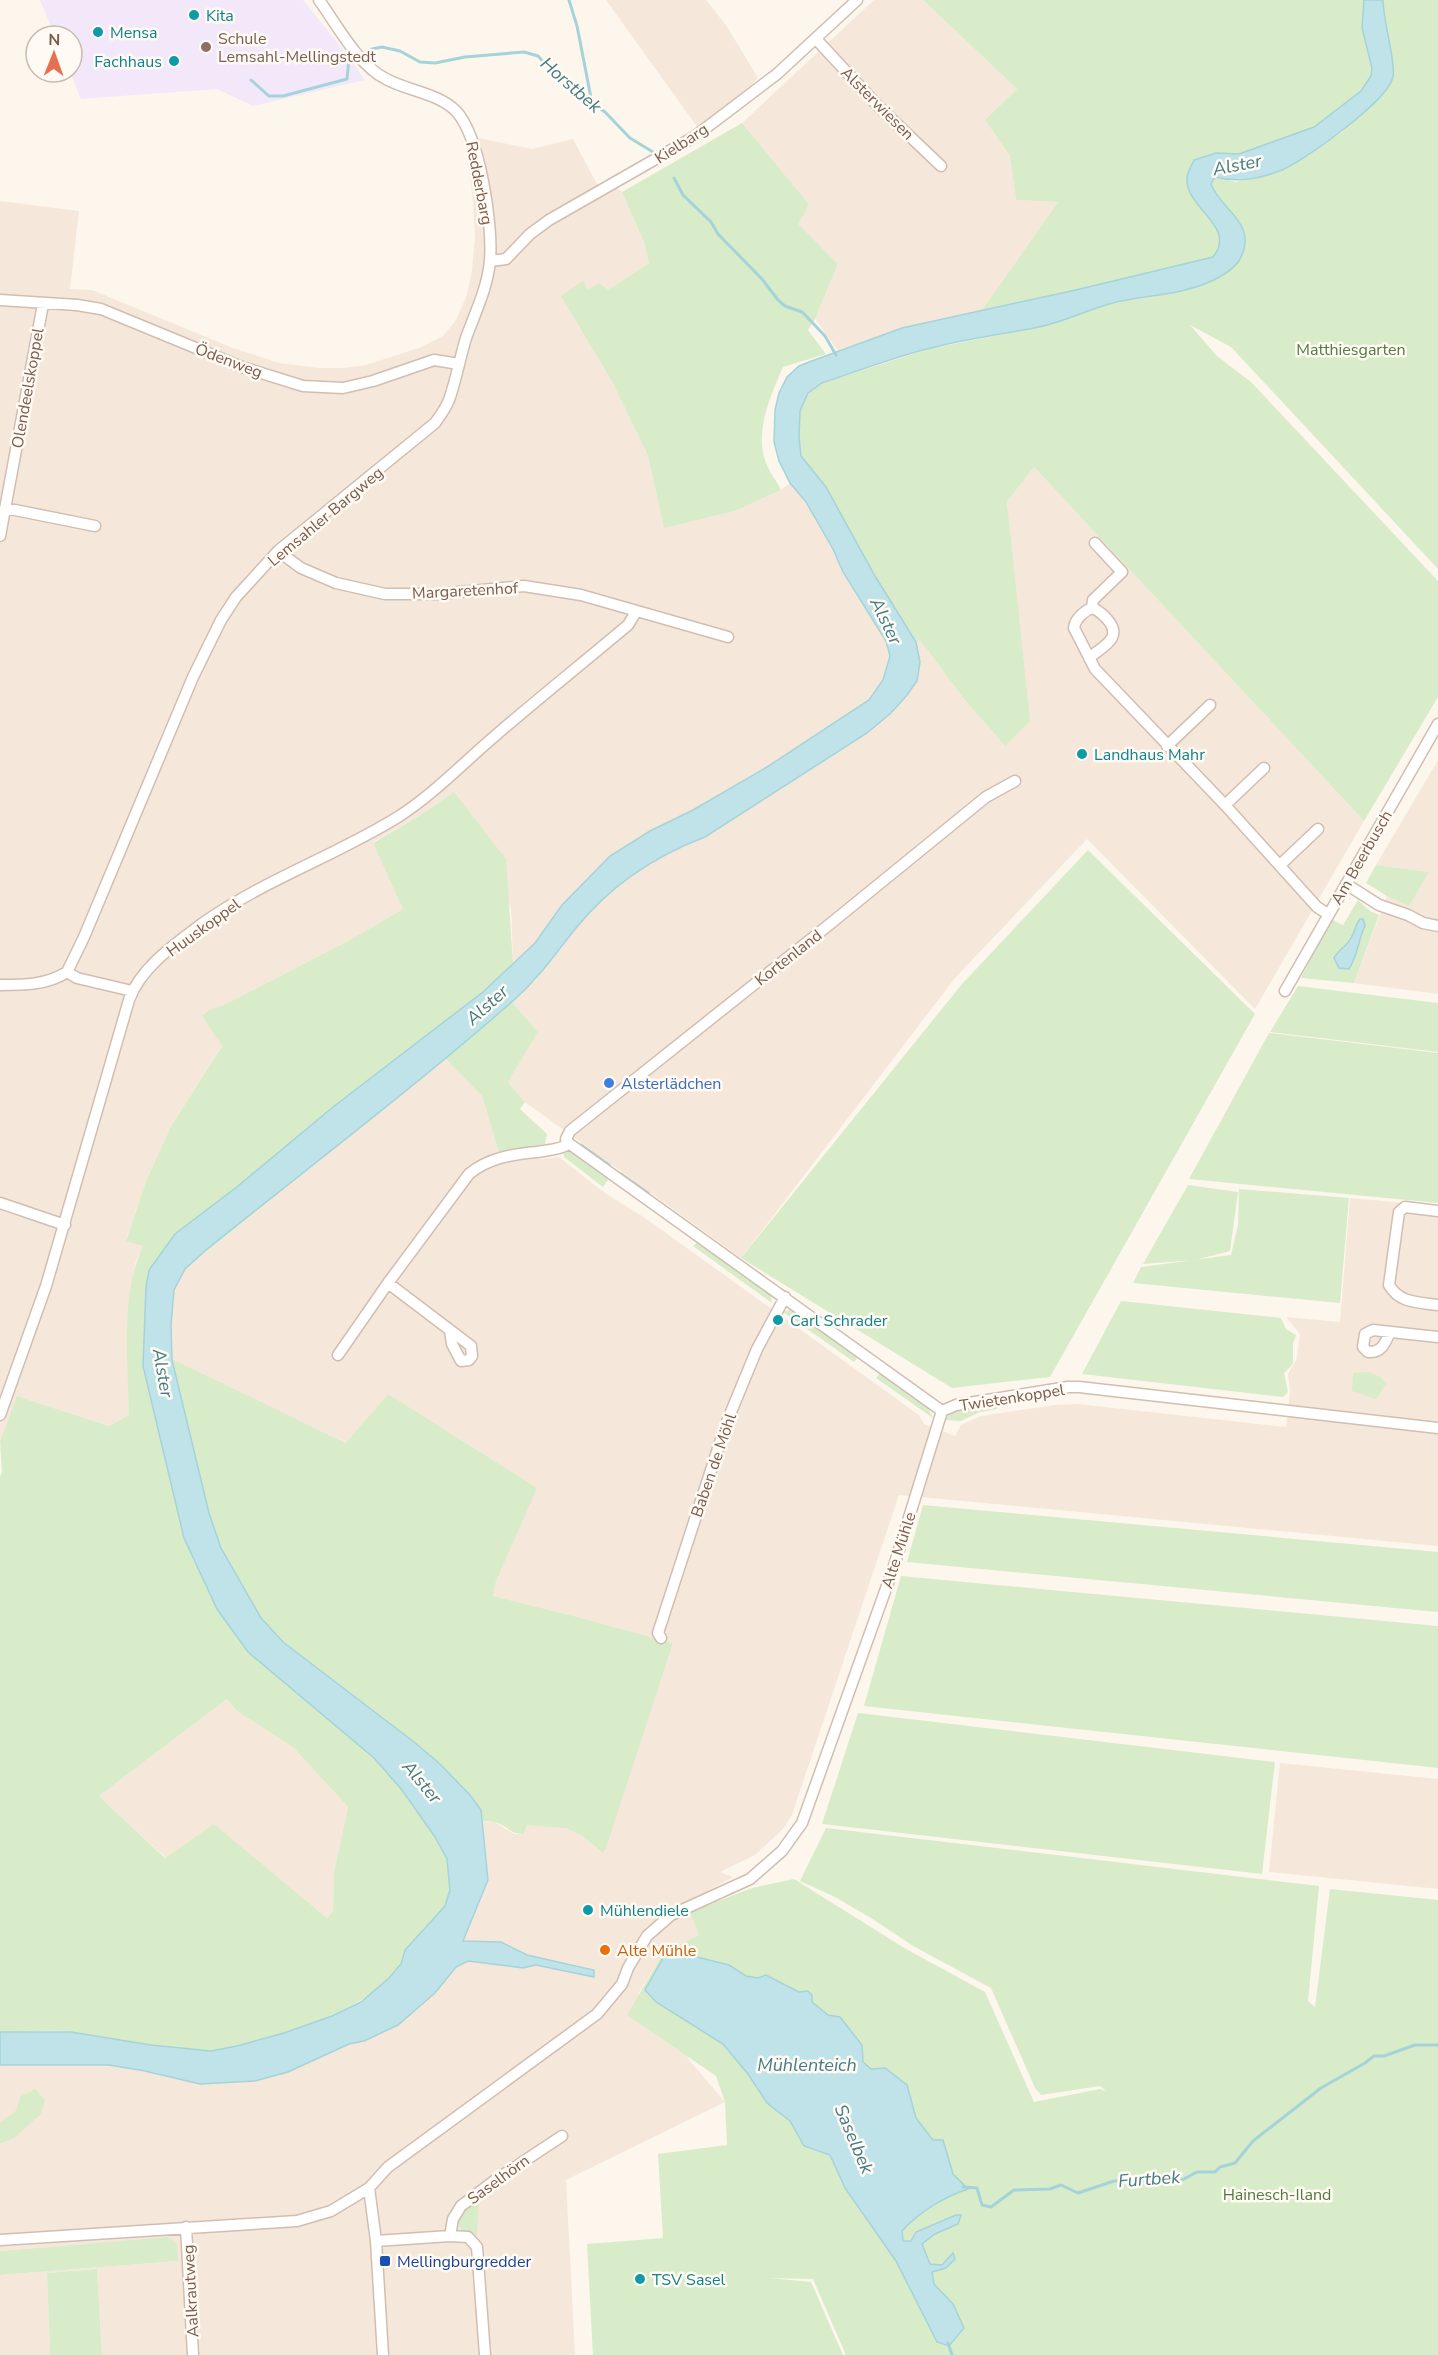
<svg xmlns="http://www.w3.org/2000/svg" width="1438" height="2355" viewBox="0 0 1438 2355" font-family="'Nunito Sans',sans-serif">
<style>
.residential{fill:#f5e8da}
.education{fill:#f3e8fa}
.green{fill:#d8ecc9;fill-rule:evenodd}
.water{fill:#bfe3e8;stroke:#a5d3da;stroke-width:1.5}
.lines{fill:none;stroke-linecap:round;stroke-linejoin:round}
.stream{stroke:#a5d3da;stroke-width:3}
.minor-casing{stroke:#d1beb0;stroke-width:13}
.minor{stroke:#fff;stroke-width:10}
.culture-dot{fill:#0f9aa8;stroke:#fffaf3;stroke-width:2}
.education-dot{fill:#8d6e63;stroke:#fffaf3;stroke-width:2}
.shop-dot{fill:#3f7fe0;stroke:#fffaf3;stroke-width:2}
.food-dot{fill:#e8710a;stroke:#fffaf3;stroke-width:2}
.transit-dot{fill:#1a4fb4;stroke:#fffaf3;stroke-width:2}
.labels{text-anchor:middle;stroke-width:5;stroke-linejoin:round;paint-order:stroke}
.culture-label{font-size:16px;fill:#0d838f;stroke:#fffaf3;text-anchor:start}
.education-label{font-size:16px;fill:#785e54;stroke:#fffaf3;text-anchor:start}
.street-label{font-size:16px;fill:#7a5c4d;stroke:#fffaf3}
.park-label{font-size:16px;fill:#537a41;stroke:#fffaf3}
.shop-label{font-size:16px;fill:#366cbe;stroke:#fffaf3;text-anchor:start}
.food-label{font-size:16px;fill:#c56008;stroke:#fffaf3;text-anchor:start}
.transit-label{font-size:16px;fill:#164399;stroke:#fffaf3;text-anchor:start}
.water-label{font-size:18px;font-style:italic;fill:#437c86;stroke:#fffaf3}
</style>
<rect width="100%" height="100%" fill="#fdf6ec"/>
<path class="residential" d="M 606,0 L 706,0 L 726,25 L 758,78 L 738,99 L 698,128 Z
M 874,0 L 923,0 L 1017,89 L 985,120 L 1010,156 L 1016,200 L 1058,202 L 982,310 L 902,328 L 838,351 L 815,319 L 838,264 L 797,224 L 809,204 L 742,123 Z
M 478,138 L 532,149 L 573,139 L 598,186 L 609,181 L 622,192 L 644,242 L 649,263 L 608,291 L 612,381 L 648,456 L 664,527 L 735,511 L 781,490 L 790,483 L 806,502 L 833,549 L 843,572 L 886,641 L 890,656 L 883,680 L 869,700 L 834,725 L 767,767 L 693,810 L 650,831 L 610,856 L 562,905 L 535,943 L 513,963 L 511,909 L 454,792 L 422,814 L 373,842 L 403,909 L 348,941 L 224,1005 L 209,1010 L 222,1045 L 171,1126 L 147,1179 L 126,1240 L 143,1246 L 135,1264 L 130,1300 L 128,1334 L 129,1415 L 109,1426 L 17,1396 L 0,1441 L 0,201 L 79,211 L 70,289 L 92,290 L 233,348 L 279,363 L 319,368 L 343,368 L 366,365 L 419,348 L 443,336 L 456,320 L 467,295 L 472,270 L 475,237 L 473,201 L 466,141 Z
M 1034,467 L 1364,821 L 1255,1009 L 1087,839 L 955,978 L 741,1258 L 525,1102 L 508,1082 L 538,1032 L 512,1002 L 536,980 L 576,927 L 598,904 L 647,864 L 676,848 L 705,837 L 867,733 L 891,713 L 917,681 L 920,662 L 916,642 L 920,640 L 964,699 L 1005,746 L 1012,565 L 1007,502 Z
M 1438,760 L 1438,994 L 1354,983 L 1387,896 L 1409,905 L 1429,872 L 1376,865 Z
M 445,1058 L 482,1096 L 499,1153 L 535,1145 L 539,1159 L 559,1157 L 605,1193 L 645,1218 L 919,1415 L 924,1424 L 955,1436 L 961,1425 L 981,1416 L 1055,1405 L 1078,1404 L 1286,1427 L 1290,1391 L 1288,1374 L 1297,1358 L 1300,1334 L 1286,1317 L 1340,1322 L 1350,1198 L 1438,1206 L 1438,1546 L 899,1495 L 792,1815 L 782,1830 L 755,1855 L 720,1872 L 733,1877 L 687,1903 L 700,1935 L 677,1946 L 666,1948 L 638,1994 L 653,2005 L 690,2061 L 725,2102 L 566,2180 L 575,2355 L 102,2355 L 97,2269 L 47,2273 L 50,2355 L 0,2355 L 0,2275 L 178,2261 L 96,2243 L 0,2251 L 0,2065 L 109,2065 L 145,2071 L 200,2084 L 255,2081 L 349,2044 L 364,2041 L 398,2025 L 435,1993 L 456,1967 L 468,1961 L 523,1968 L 536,1965 L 594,1976 L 594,1969 L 527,1955 L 501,1942 L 463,1941 L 488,1880 L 483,1822 L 493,1821 L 514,1834 L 524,1834 L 528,1823 L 550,1820 L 582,1836 L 603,1853 L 673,1643 L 570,1615 L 492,1596 L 496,1581 L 388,1394 L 347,1443 L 172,1360 L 171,1325 L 174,1290 L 185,1269 Z
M 227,1699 L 238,1712 L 293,1747 L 348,1807 L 334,1872 L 333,1911 L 327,1918 L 214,1825 L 166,1858 L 99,1796 Z
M 1280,1763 L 1438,1779 L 1438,1889 L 1269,1872 Z"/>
<path class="education" d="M 40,0 L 303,0 L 349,57 L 365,80 L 253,106 L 217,89 L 81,99 L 70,72 L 72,72 L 72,36 L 55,36 Z"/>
<path class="green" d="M 923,0 L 1364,0 L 1362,28 L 1372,67 L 1371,76 L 1361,91 L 1314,127 L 1239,154 L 1216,153 L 1194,160 L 1215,227 L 1221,239 L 1220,248 L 1213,257 L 1080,289 L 982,310 L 1058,202 L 1016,200 L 1010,156 L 985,120 L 1017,89 Z
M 1383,0 L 1438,0 L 1438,569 L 1231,347 L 1190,325 L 1217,356 L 1251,382 L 1438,581 L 1438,697 L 1364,821 L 1034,467 L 1007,502 L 1030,721 L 1005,746 L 964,699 L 920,640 L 916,642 L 875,576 L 826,487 L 801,456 L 799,437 L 800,411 L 808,393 L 822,383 L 929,349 L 1040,327 L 1110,304 L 1182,291 L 1206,283 L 1243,229 C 1235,213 1216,199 1211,184 L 1215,177 L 1236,182 L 1282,170 L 1342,132 L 1360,114 L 1386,33 Z
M 742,123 L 809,204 L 798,224 L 838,264 L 815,319 L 808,330 L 826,354 L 783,367 C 771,395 755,430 765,460 C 768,470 776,480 781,490 L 735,511 L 664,528 L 648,456 L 612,381 L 561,296 L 583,281 L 588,290 L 599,283 L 608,290 L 649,263 L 644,242 L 622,192 Z
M 454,792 L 506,859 L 513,963 L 512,1002 L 538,1032 L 508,1082 L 525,1102 L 520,1109 L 547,1134 L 545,1144 L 499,1153 L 482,1096 L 445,1058 L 185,1269 L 174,1290 L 171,1325 L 172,1359 L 346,1443 L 388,1394 L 537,1488 L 496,1581 L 493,1596 L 570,1615 L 673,1643 L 606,1848 L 603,1853 L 582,1836 L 566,1828 L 527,1825 L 524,1834 C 510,1834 510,1828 498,1823 C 480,1816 453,1831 435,1836 L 447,1859 L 450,1890 L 445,1906 L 402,1958 C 393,2004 252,2049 210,2051 C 165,2052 118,2038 73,2032 C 50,2029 24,2032 0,2032 L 0,1477 L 2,1472 L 0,1441 L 17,1396 L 109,1426 L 129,1415 C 128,1362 120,1294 143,1246 L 126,1241 L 147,1179 L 171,1126 L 222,1046 L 202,1016 L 209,1010 L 224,1005 L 348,941 L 403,909 L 373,843 L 422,814 ZM 227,1699 L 238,1712 L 293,1747 L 348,1807 L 334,1872 L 333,1911 L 327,1918 L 214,1824 L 165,1858 L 99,1796 Z
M 1088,850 L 1255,1014 L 1050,1377 L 952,1388 L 741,1258 L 962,984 Z
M 1376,865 L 1429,872 L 1409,906 L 1387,896 L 1366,883 Z
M 1358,900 L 1370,911 L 1379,915 L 1354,983 L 1301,978 L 1331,919 L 1343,925 Z
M 1298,986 L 1438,1003 L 1438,1052 L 1270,1032 Z
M 1269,1033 L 1438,1053 L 1438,1203 L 1189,1179 Z
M 563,1151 L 571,1151 L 608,1177 L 608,1180 L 603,1187 L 564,1157 Z
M 1188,1185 L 1238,1192 L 1230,1251 L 1195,1260 L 1143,1264 Z
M 1239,1189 L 1349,1198 L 1340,1303 L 1133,1283 L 1141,1267 L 1231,1255 L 1238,1225 Z
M 699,1241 L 771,1294 L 772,1303 L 693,1246 Z
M 1121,1301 L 1281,1318 L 1286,1329 L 1296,1335 L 1293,1344 L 1293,1364 L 1284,1373 L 1288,1392 L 1283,1397 L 1082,1374 Z
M 789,1310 L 798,1313 L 858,1357 L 854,1362 L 783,1312 Z
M 1368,1372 L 1381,1377 L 1386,1384 L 1376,1399 L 1352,1391 L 1353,1373 Z
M 880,1373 L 928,1408 L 933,1418 L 876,1378 Z
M 996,1403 L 997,1409 L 980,1412 L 961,1421 L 945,1420 C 954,1405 980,1406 996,1403 Z
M 923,1505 L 1438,1552 L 1438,1612 L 907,1562 Z
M 901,1576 L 1438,1626 L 1438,1768 L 864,1706 Z
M 858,1713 L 1275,1762 L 1262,1874 L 822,1824 Z
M 826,1828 L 1319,1886 L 1308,2001 L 1315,2007 L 1330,1889 L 1438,1900 L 1438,2355 L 846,2355 L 813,2279 L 769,2278 L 811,2282 L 843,2355 L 593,2355 L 587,2244 L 663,2238 L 658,2154 L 727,2145 L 725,2102 L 716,2076 L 627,2015 L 666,1948 L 677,1946 L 699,1935 L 690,1912 L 752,1888 L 794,1879 L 906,1949 L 985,1992 L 1034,2102 L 1100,2089 L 1106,2091 L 1100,2086 L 1041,2095 L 1035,2088 L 991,1988 L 913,1946 L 871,1918 L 835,1897 L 800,1881 Z
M 35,2089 L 45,2100 L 41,2114 L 14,2138 L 0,2144 L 0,2122 L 15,2112 L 21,2096 Z
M 479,2198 L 477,2235 L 463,2231 L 457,2221 L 463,2210 Z
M 168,2237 L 177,2244 L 178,2261 L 0,2275 L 0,2251 Z
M 97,2269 L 102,2355 L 50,2355 L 47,2273 Z"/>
<path class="water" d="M 1364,0 L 1383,0 C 1383,21 1396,62 1393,77 C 1388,101 1305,160 1282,170 C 1259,179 1238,183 1215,177 L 1211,184 C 1220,210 1259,223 1240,259 C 1233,271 1219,278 1207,283 C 1176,296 1141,295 1109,304 C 1085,311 1063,322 1039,327 C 1003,334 967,339 931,348 C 894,357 858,371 822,383 L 808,393 L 800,411 L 799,437 L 801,456 L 826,487 L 875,576 L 916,642 L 920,662 L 917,681 L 907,695 L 891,713 L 867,733 L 705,837 C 655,856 610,886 576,928 C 555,954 540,977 514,1000 C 415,1087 309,1167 206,1250 L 185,1269 L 174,1290 L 171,1325 L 172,1360 L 209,1513 L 221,1548 L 261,1618 L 283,1642 L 414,1742 L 440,1764 L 470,1795 L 481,1810 L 488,1880 L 463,1941 L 501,1942 L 527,1955 L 594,1970 L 594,1977 L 536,1965 L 523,1968 L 468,1961 L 456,1967 L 435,1993 L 398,2025 L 364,2041 L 349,2044 L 288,2072 L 255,2081 L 200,2084 L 145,2071 L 109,2065 L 0,2065 L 0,2032 L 71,2032 L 151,2045 L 211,2051 L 237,2046 L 284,2033 L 332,2016 L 361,2002 L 389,1978 L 401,1964 L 405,1950 L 445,1906 L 450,1890 L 447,1859 L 435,1837 L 402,1790 L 374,1758 L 248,1652 L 217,1609 L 184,1538 L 143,1366 L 146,1287 L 149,1270 L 175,1234 L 238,1186 L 333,1107 L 483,992 L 535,943 L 562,905 L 610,856 L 650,831 L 693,810 L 767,767 L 869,700 L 883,680 L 890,656 L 886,641 L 843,572 L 833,549 L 806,502 L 790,483 L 779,461 L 774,442 L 775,410 L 779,393 L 787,377 L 799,366 L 809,362 L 902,328 L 1080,289 L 1213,257 C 1238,226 1185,209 1187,178 C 1187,172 1192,165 1194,160 L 1216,153 L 1239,154 L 1314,127 L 1361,91 L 1371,76 L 1372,68 L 1362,28 Z
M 1360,919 L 1363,919 L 1365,926 C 1358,940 1358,955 1349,969 L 1339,968 L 1334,958 C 1339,949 1346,947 1351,938 C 1355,932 1355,925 1360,919 Z
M 687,1948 L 697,1957 L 729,1965 L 746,1976 L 758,1978 L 766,1975 L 799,1992 L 808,1991 L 812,1995 L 812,2002 L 828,2015 L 840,2017 L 862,2045 L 863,2062 L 871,2069 L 885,2068 L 907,2085 L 916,2118 L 933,2140 L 943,2140 L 953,2174 L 968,2189 C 944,2197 919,2212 902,2231 L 903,2241 L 911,2241 L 916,2232 L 956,2215 L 961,2215 L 958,2224 L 935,2234 L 922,2244 L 930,2264 L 942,2265 L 953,2253 L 955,2259 L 946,2268 L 932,2272 L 934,2284 L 953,2304 L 964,2328 L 949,2346 L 937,2342 L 896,2261 L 845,2188 L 830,2155 L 804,2146 L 790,2121 L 767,2103 L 748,2074 L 723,2044 L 656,2002 L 645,1990 L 667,1951 Z"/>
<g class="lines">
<path class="stream" d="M 569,0 L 577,26 L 592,103
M 372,49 L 382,47 L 400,51 L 420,62 L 435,63 L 465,57 L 524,52 L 538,56 L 560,80 L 605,112 L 630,138 L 653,152
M 251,80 L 269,96 L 283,96 L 347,79 L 349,59
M 674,178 L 683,195 L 711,222 L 718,234 L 762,279 L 778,300 L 785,306 L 802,312 L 807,317 L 825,336 L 836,355
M 581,1145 L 609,1165
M 621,1174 L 648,1193
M 963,2187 L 977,2188 L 982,2205 L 991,2207 L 1014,2190 L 1050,2189 L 1061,2185 L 1078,2193 L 1114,2181 L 1182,2180 L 1197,2172 L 1215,2172 L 1220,2167 L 1235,2163 L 1253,2141 L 1321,2088 L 1365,2063 L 1374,2056 L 1384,2056 L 1415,2045 L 1438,2045
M 948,2343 L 952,2355"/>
<g class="minor-casing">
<path id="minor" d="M 816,39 L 878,106 L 941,166
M 490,261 L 506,259 L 530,234 L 549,220 L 694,137 L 777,74 L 857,0
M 0,300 L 77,305 L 101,309 L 242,367 L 303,386 L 343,388 L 373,381 L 434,360 L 459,364
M 5,508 L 95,526
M 0,536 L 43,304
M 278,551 L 301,568 L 336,583 L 385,594 L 439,594 L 524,586 L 581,595 L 728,637
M 1092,608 C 1084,611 1075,619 1074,628 L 1095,669 L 1225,805 L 1317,907 L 1328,914
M 1092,608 L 1093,600 L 1122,572 L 1095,543
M 1089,658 C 1103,646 1124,638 1107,619 C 1102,614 1099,610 1092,608
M 1167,746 L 1210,705
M 1015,781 L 986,797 L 830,924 L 570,1131 L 566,1139 L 567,1142 L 942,1411 L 956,1405 L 1068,1387 L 1079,1387 L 1438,1428
M 1225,805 L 1264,768
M 1280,865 L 1318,829
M 1346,884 L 1379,905 L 1408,915 L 1423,923 L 1438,926
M 67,972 L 84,937 L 193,677 L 221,620 L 236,597 L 278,551 L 435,423 C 440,416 446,408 449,400 C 456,380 460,358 466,338 C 475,313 488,287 490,260 C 493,225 480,137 456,111 C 438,93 408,91 386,79 C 358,65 337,25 319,0
M 0,985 C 24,985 47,985 67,972 L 77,978 L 132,991
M 1285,991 L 1438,724
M 0,1203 L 65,1225
M 1438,1211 L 1405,1207 L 1399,1212 L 1389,1285 C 1400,1304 1419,1302 1438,1305
M 388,1283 L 471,1346 L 472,1356 L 469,1360 L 461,1361 L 452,1344 L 450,1330
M 1390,1332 C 1385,1343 1382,1353 1368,1352 L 1363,1347 L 1365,1334 L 1373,1330 L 1438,1337
M 338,1355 L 388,1283 L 469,1174 C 488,1158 513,1154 537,1152 C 548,1150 559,1150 569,1144
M 0,1415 L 46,1286 L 129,1000 C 140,968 176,943 203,923 C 264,880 335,856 398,817 C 434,794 463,763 496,735 C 539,698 584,662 628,625 L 636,612
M 661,1638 L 658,1633 L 726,1424 L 757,1349 L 785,1297
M 369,2188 L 376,2241 L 383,2355
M 186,2227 L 193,2355
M 450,2236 L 453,2219 L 461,2206 L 494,2181 L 562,2136
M 0,2240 L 297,2221 L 331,2211 L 369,2188 L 388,2167 L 597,2014 L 622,1984 L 628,1968 L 647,1936 L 671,1915 L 750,1879 L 782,1851 L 802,1823 L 893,1569 L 942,1411
M 376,2241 L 450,2236 L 468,2237 L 477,2247 L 485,2355"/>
</g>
<use href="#minor" class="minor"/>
</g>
<g class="culture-dot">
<circle cx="194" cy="15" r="6"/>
<circle cx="98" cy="32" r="6"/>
<circle cx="174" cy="61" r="6"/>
<circle cx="1082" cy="754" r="6"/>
<circle cx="778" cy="1320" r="6"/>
<circle cx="588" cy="1910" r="6"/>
<circle cx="640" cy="2279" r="6"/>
</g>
<circle class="education-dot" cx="206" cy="47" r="6"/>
<circle class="shop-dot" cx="609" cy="1083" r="6"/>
<circle class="food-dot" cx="605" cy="1950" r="6"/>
<rect class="transit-dot" x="379" y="2255" width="12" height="12" rx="3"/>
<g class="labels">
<g class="culture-label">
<text x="206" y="21">Kita</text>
<text x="110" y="38">Mensa</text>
<text x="162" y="67" text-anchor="end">Fachhaus</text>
<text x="1094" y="760">Landhaus Mahr</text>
<text x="790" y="1326">Carl Schrader</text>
<text x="600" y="1916">Mühlendiele</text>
<text x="652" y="2285">TSV Sasel</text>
</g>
<g class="education-label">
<text x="218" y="44">Schule<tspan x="218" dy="18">Lemsahl-Mellingstedt</tspan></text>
</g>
<g class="street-label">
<text transform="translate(878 103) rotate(45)" y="6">Alsterwiesen</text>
<text transform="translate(681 143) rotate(-33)" y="6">Kielbarg</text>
<text transform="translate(480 183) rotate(79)" y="6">Redderbarg</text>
<text transform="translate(229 360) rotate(21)" y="6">Ödenweg</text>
<text transform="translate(27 388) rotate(-80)" y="6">Olendeelskoppel</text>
<text transform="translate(325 516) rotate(-40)" y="6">Lemsahler Bargweg</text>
<text transform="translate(465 590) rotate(-3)" y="6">Margaretenhof</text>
<text transform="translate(1361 857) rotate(-60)" y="6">Am Beerbusch</text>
<text transform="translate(203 927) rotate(-36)" y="6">Huuskoppel</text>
<text transform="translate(788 957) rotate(-38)" y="6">Kortenland</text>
<text transform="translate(1012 1397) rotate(-9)" y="6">Twietenkoppel</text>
<text transform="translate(713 1465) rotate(-71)" y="6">Baben de Möhl</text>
<text transform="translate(898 1550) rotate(-72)" y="6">Alte Mühle</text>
<text transform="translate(498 2179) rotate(-36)" y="6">Saselhörn</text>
<text transform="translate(190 2291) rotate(-93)" y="6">Aalkrautweg</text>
</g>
<g class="park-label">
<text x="1351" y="355">Matthiesgarten</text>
<text x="1277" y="2200">Hainesch-Iland</text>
</g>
<g class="shop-label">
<text x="621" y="1089">Alsterlädchen</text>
</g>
<g class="food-label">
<text x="617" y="1956">Alte Mühle</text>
</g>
<g class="transit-label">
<text x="397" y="2267">Mellingburgredder</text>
</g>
<g class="water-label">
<text transform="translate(571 85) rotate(41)" y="6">Horstbek</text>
<text transform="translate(1237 165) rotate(-11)" y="6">Alster</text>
<text transform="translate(886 621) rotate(64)" y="6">Alster</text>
<text transform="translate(487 1005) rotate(-42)" y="6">Alster</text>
<text transform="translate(163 1373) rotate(80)" y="6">Alster</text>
<text transform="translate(422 1782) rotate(50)" y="6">Alster</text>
<text x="807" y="2071">Mühlenteich</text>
<text transform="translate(854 2139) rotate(67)" y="6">Saselbek</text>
<text transform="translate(1149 2179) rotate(-4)" y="6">Furtbek</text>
</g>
</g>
<g transform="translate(54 54) rotate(1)"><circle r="28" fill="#fffaf3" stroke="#cabbb1" stroke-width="1.5"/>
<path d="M0-4.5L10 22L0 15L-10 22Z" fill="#e76f51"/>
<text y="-9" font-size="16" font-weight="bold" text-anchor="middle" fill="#7a5c4d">N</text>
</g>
</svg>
